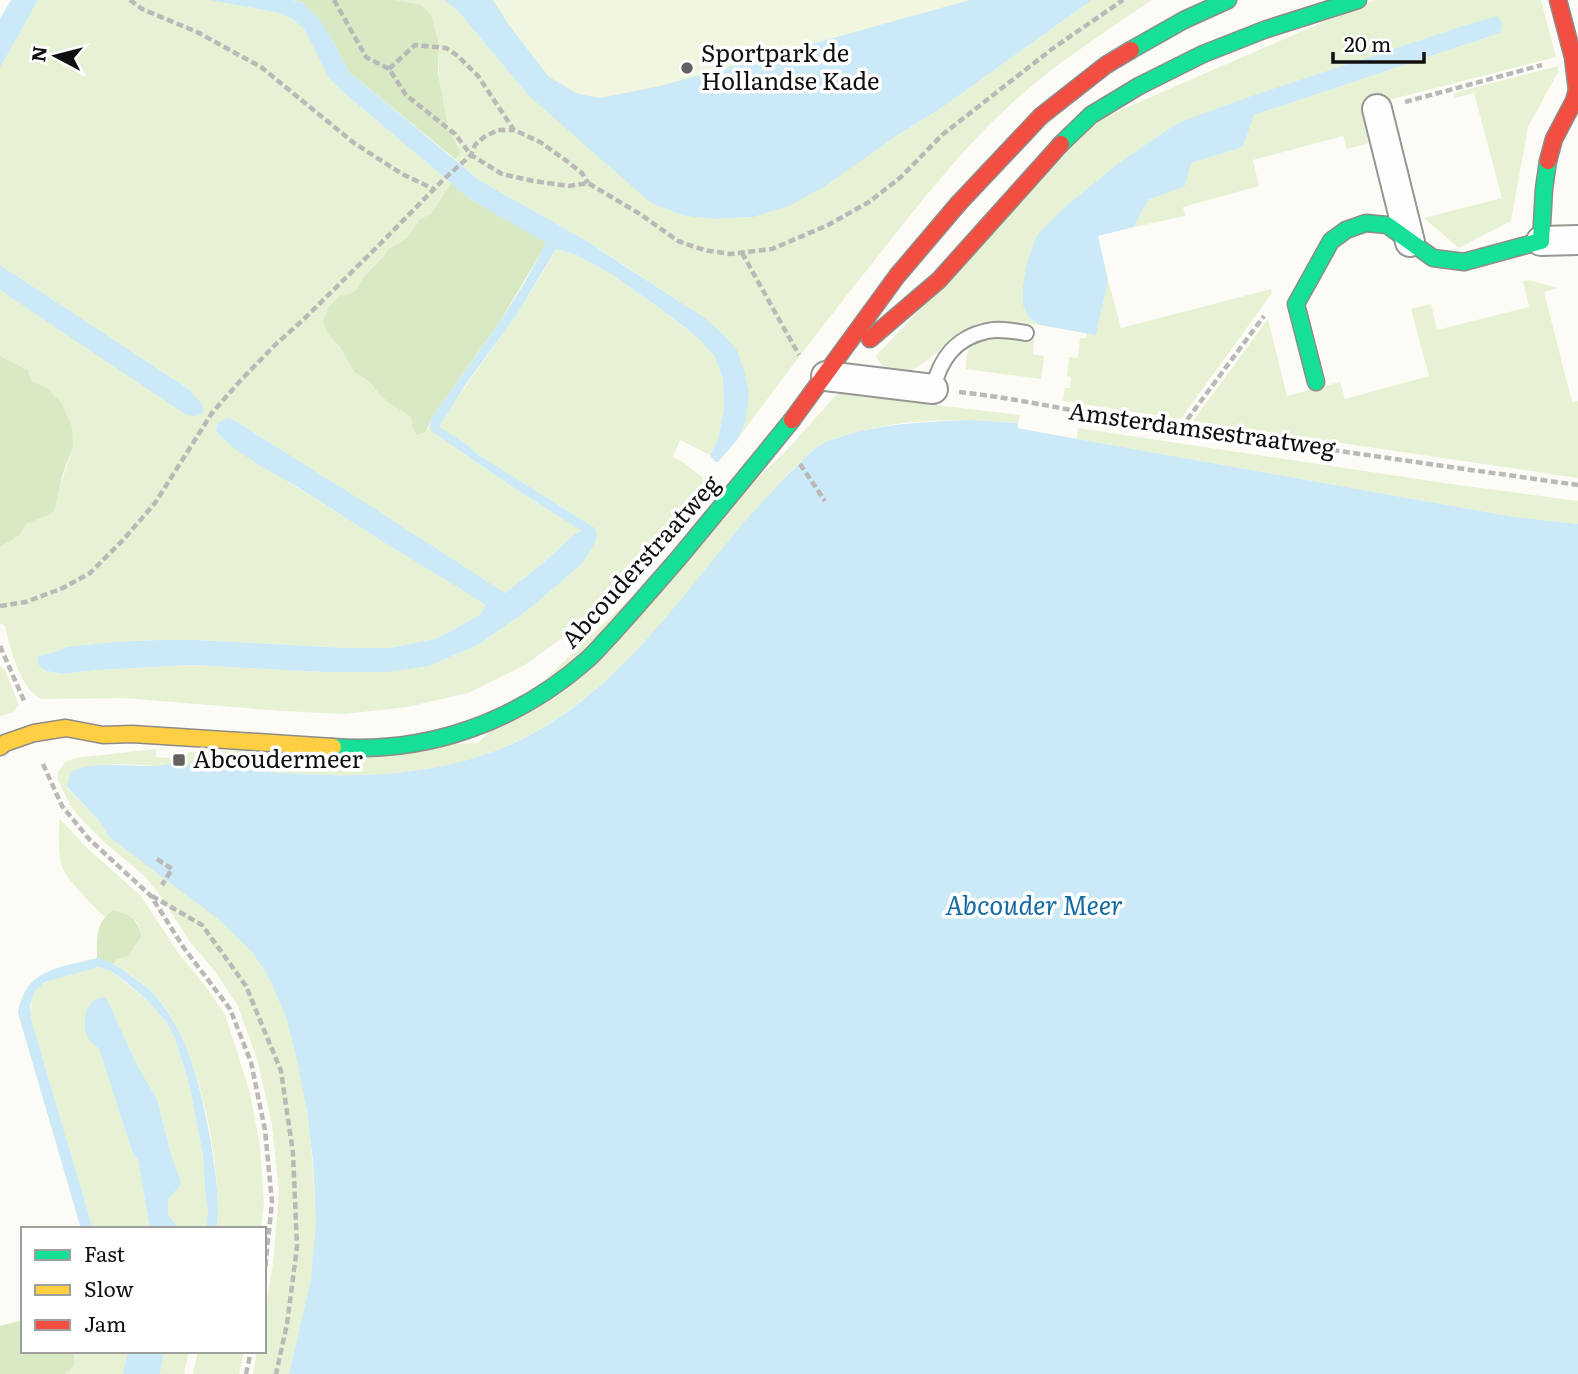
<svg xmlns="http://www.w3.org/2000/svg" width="1578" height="1374" viewBox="0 0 1578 1374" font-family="Literata,serif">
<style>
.green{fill:#e7f2d5}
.forest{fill:#d8e9c3}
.pitch{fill:#f0f6df}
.water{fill:#cbe9f6}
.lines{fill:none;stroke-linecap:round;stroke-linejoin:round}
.lane-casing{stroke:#969693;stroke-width:18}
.street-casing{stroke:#969693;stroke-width:32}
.fast-casing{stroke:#8d8c8a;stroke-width:19}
.slow-casing{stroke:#8d8c8a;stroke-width:19}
.jam-casing{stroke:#8d8c8a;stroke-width:19}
.path{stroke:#b9b9b8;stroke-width:4.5;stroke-dasharray:7 3.5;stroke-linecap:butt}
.lane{stroke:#fffefe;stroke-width:14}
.street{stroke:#fffefe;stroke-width:28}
.fast{stroke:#16e098;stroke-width:16}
.slow{stroke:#ffcf43;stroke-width:16}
.jam{stroke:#f24e42;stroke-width:16}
.poi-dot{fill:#636260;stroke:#fff;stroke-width:2.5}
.labels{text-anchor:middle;stroke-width:7;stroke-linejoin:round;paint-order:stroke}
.poi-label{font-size:24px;fill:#101010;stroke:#fff;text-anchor:start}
.street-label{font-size:24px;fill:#101010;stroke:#fff}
.water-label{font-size:26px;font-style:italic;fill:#166ba4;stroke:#fff}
</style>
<rect width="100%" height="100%" fill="#fcfbf5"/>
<path class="green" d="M 38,0 L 209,0 L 280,13 L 292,19 L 304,29 L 320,59 L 343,92 L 451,183 L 431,214 L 420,219 L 407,238 L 388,249 L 383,257 L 363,277 L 357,289 L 350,294 L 328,334 L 340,347 L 354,372 L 370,382 L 379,394 L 389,403 L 411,417 L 412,427 L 426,432 L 429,427 L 431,431 L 517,490 L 583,531 L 576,533 L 542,564 L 505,593 L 237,422 L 216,431 L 221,437 L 252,459 L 411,559 L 462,588 L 485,605 L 480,615 L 438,638 L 391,648 L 346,648 L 197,640 L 159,640 L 114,642 L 66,647 L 58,651 L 38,656 L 45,671 L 62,674 L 97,670 L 192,665 L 323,672 L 429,666 L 478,645 L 528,610 L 581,565 L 595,528 L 479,455 L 466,444 L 438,427 C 477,367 522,312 556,249 L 577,255 L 611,274 L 661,309 L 701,341 L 715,357 L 723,380 L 724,410 L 718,439 L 710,455 L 680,440 L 673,457 L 684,463 L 703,478 L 702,484 L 648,549 L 609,593 L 562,638 L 525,665 L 468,693 L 407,707 L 345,714 L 283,711 L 123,698 L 42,699 C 20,691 10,646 5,626 L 0,623 L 0,547 L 20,535 L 26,524 L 51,514 L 73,447 L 48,389 L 31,380 L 28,370 L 0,356 L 0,290 L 89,349 L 190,390 L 0,265 L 0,68 Z
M 395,0 L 444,0 L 457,10 L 529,96 L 565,127 L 685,216 L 717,219 L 753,217 L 899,134 L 940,109 L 1092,0 L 1152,0 C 1104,33 1054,64 1011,104 C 963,148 922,200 882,251 C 832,313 784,376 737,440 L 745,423 L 724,335 L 705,319 L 629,268 L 585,240 L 479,180 L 455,159 L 461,153 C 457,145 452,137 448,128 C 439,102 438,68 438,41 Z
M 1374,0 L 1541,0 L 1556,57 L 1362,107 L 1369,143 L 1347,149 L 1343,136 L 1253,160 L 1259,186 L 1183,207 L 1185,216 L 1134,227 L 1148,200 L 1185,186 L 1190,163 L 1243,147 L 1254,115 L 1500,33 L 1178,123 L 1029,318 L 1040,325 C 1018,322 991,316 970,327 C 965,329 961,334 956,337 C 942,348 928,361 912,370 C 899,378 881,369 876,356 L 1098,120 Z
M 1558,66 L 1558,72 L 1528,127 L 1511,221 L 1459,248 L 1424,218 L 1502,198 L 1474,93 L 1455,98 L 1454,93 Z
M 1108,280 L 1121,328 L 1271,289 L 1272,293 L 1181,419 L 1063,401 L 1065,388 L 1070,388 L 1071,377 L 1067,376 L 1069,357 L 1078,358 L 1080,338 L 1086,338 L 1087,334 L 1096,335 Z
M 1529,280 L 1558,288 L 1544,292 L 1572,402 L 1578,401 L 1578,478 L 1193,421 L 1268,319 L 1287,396 L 1340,382 L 1345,399 L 1429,376 L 1411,309 L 1431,304 L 1437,330 L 1529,307 L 1523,281 Z
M 1001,336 L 1034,340 L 1033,354 L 1044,356 L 1041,379 L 966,369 L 966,358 L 970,347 L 987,339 Z
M 842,394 L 1020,415 L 1018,423 C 966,419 912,418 861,431 C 849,434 836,437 825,442 C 814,447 806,457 797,465 C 779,483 763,501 747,520 C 673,607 605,710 492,752 C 389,790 280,772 173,763 L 158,766 L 117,764 L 79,768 L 67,788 L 100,822 L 109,837 C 156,874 215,907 253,954 C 298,1010 310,1115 314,1186 C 314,1198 317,1211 316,1223 C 316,1239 314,1255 312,1271 C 308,1306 296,1340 289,1374 L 253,1374 L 257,1351 L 264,1351 L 264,1317 L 273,1263 L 279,1192 L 272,1125 L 258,1062 L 238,1006 L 214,970 L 190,942 L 158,892 L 143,875 L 104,842 L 82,820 L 71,807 L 58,780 L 58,773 L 65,762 L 75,758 L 156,749 L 156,757 L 186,759 L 188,752 L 478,743 L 787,450 L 836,395 Z
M 1078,428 L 1451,484 L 1578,501 L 1578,524 L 1514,517 L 1077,439 Z
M 0,665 L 5,670 L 19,705 L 13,712 L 0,716 Z
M 59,818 L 87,848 L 140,895 L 179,954 L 203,983 L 225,1014 L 250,1093 L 260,1146 L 264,1203 L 261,1229 L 217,1229 C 223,1167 198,1037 153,993 C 142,981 127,973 114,964 L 117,959 L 135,947 L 142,937 L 137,922 L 114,910 L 105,917 C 93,906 65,878 61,864 C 58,849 59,833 59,818 Z
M 99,967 L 111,971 L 148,1001 L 167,1023 L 175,1038 L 189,1084 L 203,1155 L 205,1188 L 208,1211 L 206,1229 L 180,1229 L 168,1215 L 168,1199 L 181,1185 L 180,1178 L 172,1158 L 157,1099 L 137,1065 L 107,999 L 89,1040 L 99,1049 L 133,1154 L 138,1159 L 150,1229 L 93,1229 L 31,1019 C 31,1010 30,999 35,991 C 45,977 83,971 99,967 Z
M 23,1320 L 23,1351 L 128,1351 L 123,1374 L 0,1374 L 0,1326 Z
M 164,1351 L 189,1351 L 184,1374 L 160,1374 Z
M 198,1351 L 244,1351 L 239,1374 L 193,1374 Z"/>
<path class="forest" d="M 294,0 L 395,0 L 421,5 L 431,15 L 438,41 L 438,73 L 448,128 L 461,153 L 455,159 L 349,72 L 329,34 L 303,3 Z
M 451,183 L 470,199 L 547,243 L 499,323 L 431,419 L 426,432 L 417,435 L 412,427 L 411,417 L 389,403 L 379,394 L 370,382 L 354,372 L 340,347 L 328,334 L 323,322 L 328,308 L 341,295 L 350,294 L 357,289 L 363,277 L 383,257 L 388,249 L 407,238 L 420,219 L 431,214 Z
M 0,356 L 28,370 L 31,380 L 48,389 L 62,404 L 72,427 L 73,447 L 63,473 L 55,508 L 51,514 L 26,524 L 20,535 L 0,547 Z
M 113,910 C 132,916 136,918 142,937 L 127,956 L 117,959 L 114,964 L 97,958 C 97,937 95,924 113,910 Z
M 19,1321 L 23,1321 L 23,1351 L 74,1351 L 74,1366 L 65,1374 L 0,1374 L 0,1326 Z"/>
<path class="pitch" d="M 460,0 L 1057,0 L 589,134 Z"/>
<path class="water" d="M 11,0 L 38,0 L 0,68 L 0,19 Z
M 209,0 L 293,0 L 303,3 L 317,16 L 329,34 L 349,72 L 479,180 L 585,240 L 706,319 L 724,335 L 737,350 L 744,370 L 749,394 L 745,423 L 737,440 L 718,462 L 715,462 L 710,455 L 718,439 L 724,410 L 723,380 L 715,357 L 701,341 L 683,326 L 661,309 L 611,274 L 577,255 L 556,249 L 517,314 L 466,384 L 439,427 L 466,444 L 479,455 L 595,528 L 597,535 L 593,547 L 581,565 L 528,610 L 478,645 L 429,666 L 387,672 L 323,672 L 192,665 L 97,670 L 62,674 L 46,671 L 38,664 L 38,656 L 58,651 L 66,647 L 114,642 L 159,640 L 197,640 L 346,648 L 391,648 L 438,638 L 480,615 L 485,605 C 460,587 433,573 408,557 C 371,535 336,511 299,488 C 274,473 235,454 216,431 C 217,423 219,421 228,418 L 237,422 L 375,509 L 505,593 L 542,564 L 576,533 L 582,531 L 517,490 L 431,431 L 429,427 L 431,419 C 471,362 515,306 546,243 L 470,199 L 343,92 L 329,78 L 304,29 L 292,19 L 280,13 Z
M 444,0 L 493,0 L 508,24 L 549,77 L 578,94 L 600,98 L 660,86 L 970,0 L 1092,0 L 940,109 L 899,134 L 825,186 L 789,206 L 753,217 L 717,219 L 685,216 L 651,203 L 529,96 L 457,10 Z
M 1497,16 C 1503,22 1503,26 1500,33 L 1254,115 L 1243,147 L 1191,163 L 1185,186 L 1148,200 L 1134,227 L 1098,236 L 1108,280 L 1096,335 L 1040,325 L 1029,318 L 1023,305 L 1023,286 L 1027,263 L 1037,235 L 1065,207 L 1119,163 L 1178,123 L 1246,98 L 1454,29 Z
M 0,265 L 190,390 L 202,404 L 204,411 C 198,418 193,416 185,414 L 0,290 Z
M 970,420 L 1018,423 L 1018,428 L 1044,433 L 1514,517 L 1578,524 L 1578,1374 L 289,1374 L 311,1280 L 316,1222 L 313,1162 L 307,1111 L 296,1055 L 286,1017 L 272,984 L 263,968 L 251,951 L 218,919 L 109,837 L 100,822 L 67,787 L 70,773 C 86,760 136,767 157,766 C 162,765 168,764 173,763 C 282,772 387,790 492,752 C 605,711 672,607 746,520 C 763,501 779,483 797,466 C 805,457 814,448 825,442 C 829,440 835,439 840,437 C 882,423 926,422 970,420 Z
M 97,958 C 111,961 122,969 134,978 C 141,983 149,988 155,995 C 189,1035 201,1088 210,1138 C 215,1168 220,1199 217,1229 L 206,1229 L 208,1211 L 205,1188 L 203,1155 L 189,1084 L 175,1038 L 167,1023 L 148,1001 L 126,982 L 111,971 L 99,967 L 45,982 L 35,991 L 30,1005 L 31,1019 L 93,1229 L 81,1229 L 18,1013 C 26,968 59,968 97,958 Z
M 102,997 L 107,999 L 137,1065 L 157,1099 L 172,1158 L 180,1178 L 181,1185 L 168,1199 L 168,1215 L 180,1229 L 150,1229 L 138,1160 L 133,1154 L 99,1049 L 89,1040 L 85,1029 L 85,1018 L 87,1008 L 94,1000 Z
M 128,1351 L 164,1351 L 160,1374 L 123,1374 Z"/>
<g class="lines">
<g class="lane-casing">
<path id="lane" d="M 933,389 C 940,359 955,338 987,331 C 999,328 1013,331 1026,333"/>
</g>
<g class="street-casing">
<path id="street" d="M 1377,109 L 1410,242
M 1541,241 L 1578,240
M 826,376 L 933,389"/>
</g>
<g class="fast-casing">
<path id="fast" d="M 1131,50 L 1184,20 L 1228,0
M 1061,144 L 1091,115 L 1139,86 L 1203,54 L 1264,30 L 1358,0
M 1316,382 L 1296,304 L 1331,241 L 1346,230 L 1366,223 L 1387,225 L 1433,258 L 1464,262 L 1541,241 L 1544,189 L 1548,161
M 333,747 C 428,754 517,722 588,659 C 596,652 603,643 610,636 C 633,611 655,585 677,560 C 716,513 754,467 792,420"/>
</g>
<g class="slow-casing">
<path id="slow" d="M 0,747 L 5,743 L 34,733 L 66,728 L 103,735 L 132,734 L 333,747"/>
</g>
<g class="jam-casing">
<path id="jam" d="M 1548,161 L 1554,139 L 1574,101 L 1577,90 L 1573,57 L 1558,0
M 870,339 L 939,280 L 1061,144
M 792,420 L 897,276 L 959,203 L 1041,116 L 1106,65 L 1131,50"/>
</g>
<path class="path" d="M 130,0 L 142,9 L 197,32 L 261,67 L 354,143 L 402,174 L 434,189
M 334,0 L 366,57 L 389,69 L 406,95 L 455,134 L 471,155 L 502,174 L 533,181 L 569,186 L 588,183 L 640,214 L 678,241 L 704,250 L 730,254 L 772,249 L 828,225 L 869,202 L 901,177 L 942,135 L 1052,49 L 1123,0
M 389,69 L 415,45 L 446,48 L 458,56 L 478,76 L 514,130 L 540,142 L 564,159 L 582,173 L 588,183
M 1405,102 L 1542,65
M 742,253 L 799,355
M 959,392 C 1016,398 1071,411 1127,420 C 1277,442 1428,464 1578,485
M 1181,428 L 1264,316
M 800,464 L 825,501
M 0,606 L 26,602 L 63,588 L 90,573 L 123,540 L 155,503 L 212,413 L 240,381 L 275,345 L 304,319 L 381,243 L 443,180 L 471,155 L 475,145 L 484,137 L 498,130 L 514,130
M 0,646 L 25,703
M 43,764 L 62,806 L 89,839 L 151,896 L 184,948 L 230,1009 L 251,1062 L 265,1130 L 272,1202 L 264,1279
M 157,859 L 172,869 L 162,885
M 152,896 L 202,925 L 246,986 L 281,1071 L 293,1153 L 297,1247 L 287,1324 L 276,1374
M 246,1374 L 251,1351"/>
<use href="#lane" class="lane"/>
<use href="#street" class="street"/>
<use href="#fast" class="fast"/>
<use href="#slow" class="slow"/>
<use href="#jam" class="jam"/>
</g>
<g class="poi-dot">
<circle cx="687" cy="68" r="7"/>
<rect x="172" y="753" width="14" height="14" rx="3.5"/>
</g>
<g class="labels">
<g class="poi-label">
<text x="701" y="62">Sportpark de<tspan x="701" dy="28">Hollandse Kade</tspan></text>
<text x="193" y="768">Abcoudermeer</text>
</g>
<g class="street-label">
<text transform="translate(1202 430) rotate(8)" y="8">Amsterdamsestraatweg</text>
<text transform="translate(641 562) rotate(-48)" y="8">Abcouderstraatweg</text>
</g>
<g class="water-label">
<text x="1034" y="915">Abcouder Meer</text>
</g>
</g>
<rect x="21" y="1227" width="245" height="126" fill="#ffffff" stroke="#9f9f9f" stroke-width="2"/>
<rect x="35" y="1250" width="35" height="10" fill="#16e098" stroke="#9f9f9f" stroke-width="2"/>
<text x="84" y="1262" font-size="21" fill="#101010">Fast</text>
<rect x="35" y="1285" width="35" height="10" fill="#ffcf43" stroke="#9f9f9f" stroke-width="2"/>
<text x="84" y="1297" font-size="21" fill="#101010">Slow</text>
<rect x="35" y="1320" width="35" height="10" fill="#f24e42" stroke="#9f9f9f" stroke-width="2"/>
<text x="84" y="1332" font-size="21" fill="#101010">Jam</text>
<g transform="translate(56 56) rotate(277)" stroke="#ffffff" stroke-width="5" paint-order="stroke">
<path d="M0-5L12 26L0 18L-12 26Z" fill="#101010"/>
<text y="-10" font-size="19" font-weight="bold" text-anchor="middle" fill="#101010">N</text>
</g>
<path d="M1333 52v10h91v-10" fill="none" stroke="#101010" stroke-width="3.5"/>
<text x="1344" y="52" font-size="21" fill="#101010" stroke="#ffffff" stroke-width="5" paint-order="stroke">20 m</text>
</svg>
